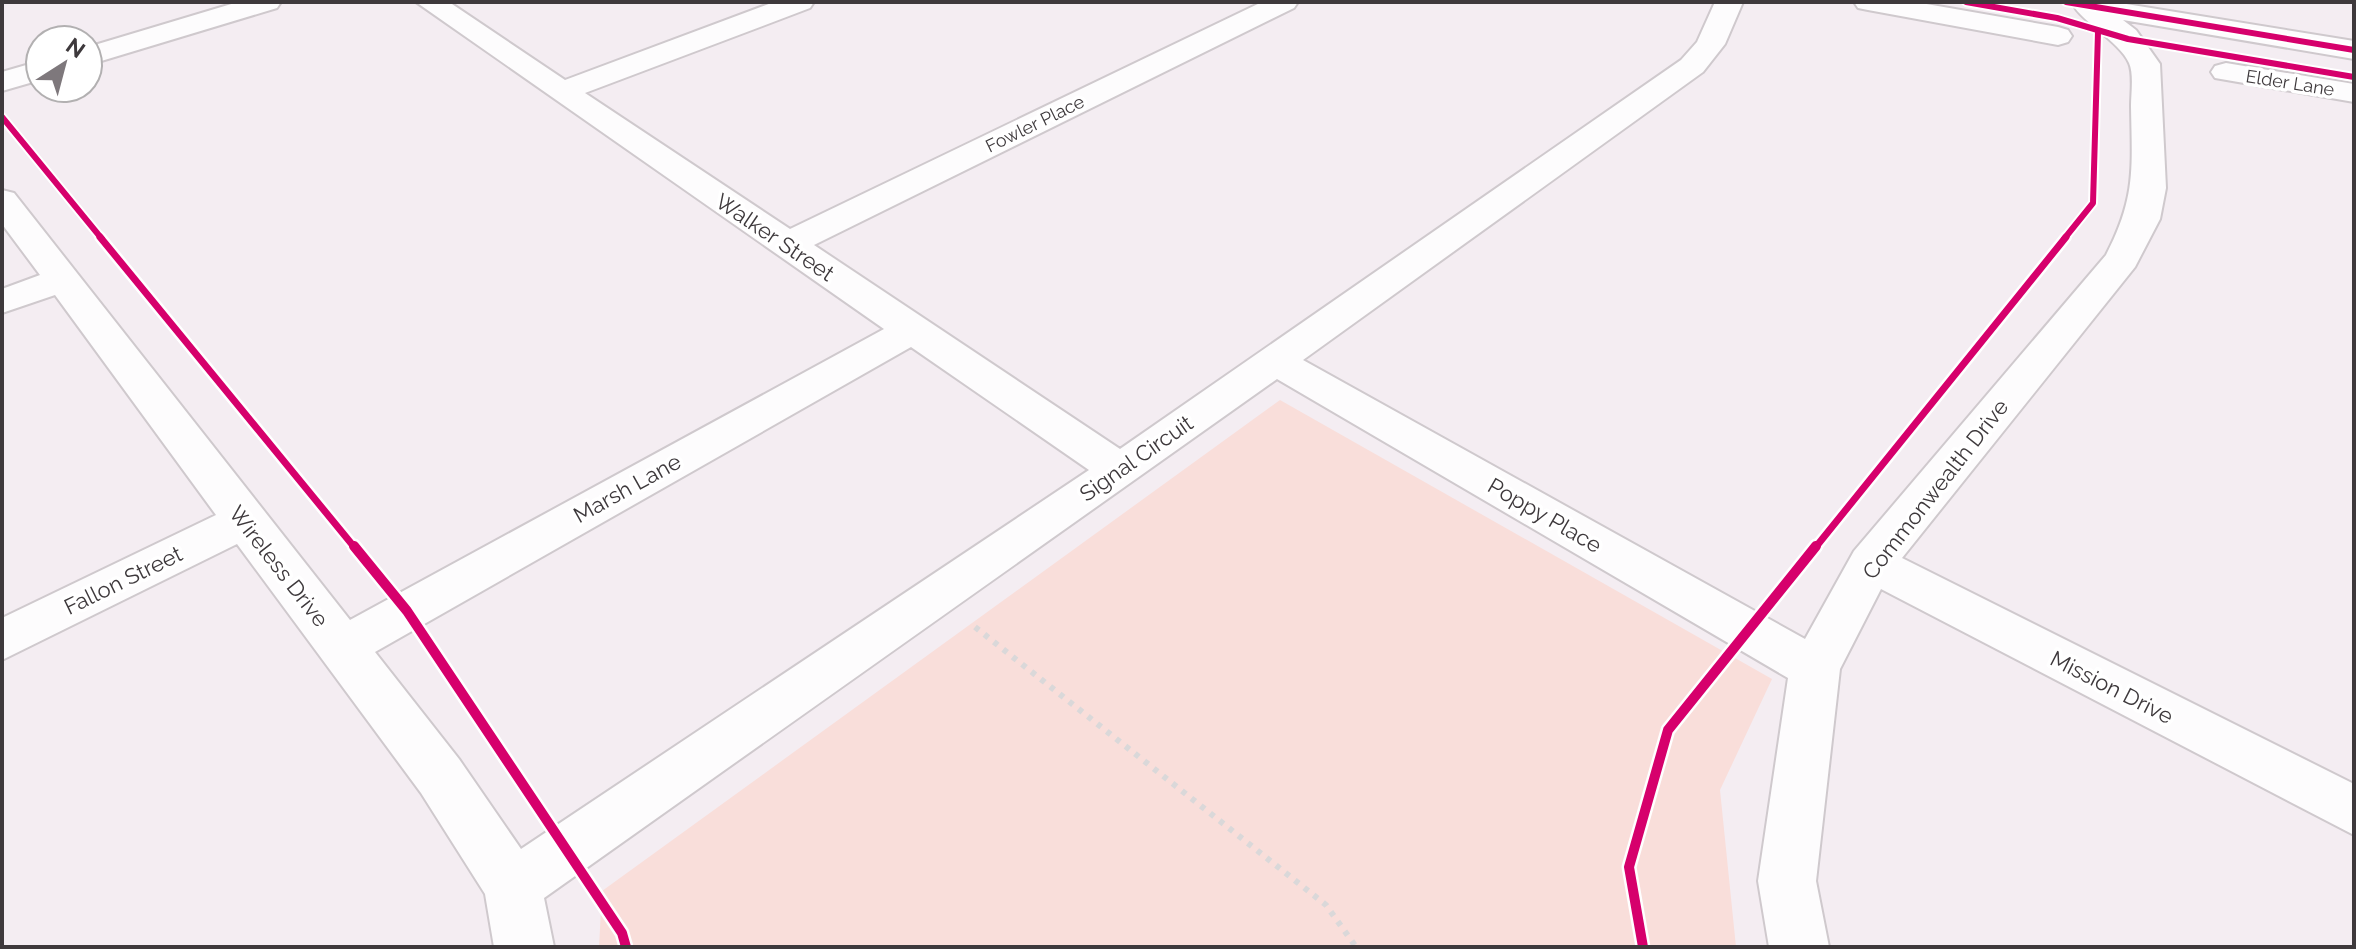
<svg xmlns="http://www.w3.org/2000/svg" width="2356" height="949" viewBox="0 0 2356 949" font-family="Raleway,sans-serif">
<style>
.green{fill:#f9deda}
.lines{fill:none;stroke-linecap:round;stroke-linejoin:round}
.minor-casing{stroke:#cfc9cd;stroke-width:4}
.path{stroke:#dad8d9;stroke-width:6;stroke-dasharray:5 7;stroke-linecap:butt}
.minor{fill:#fdfcfd;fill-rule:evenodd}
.cycleway-far2-casing{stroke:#fff;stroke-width:10}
.cycleway-far1-casing{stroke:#fff;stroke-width:12}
.cycleway-casing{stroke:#fff;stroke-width:15}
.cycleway-far2{stroke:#d6006c;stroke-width:6}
.cycleway-far1{stroke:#d6006c;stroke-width:7}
.cycleway{stroke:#d6006c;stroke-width:10}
.labels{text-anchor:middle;stroke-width:7;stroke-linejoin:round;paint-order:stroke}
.far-street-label{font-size:18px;fill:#3e393c;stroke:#fff}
.street-label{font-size:22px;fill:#3e393c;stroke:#fff}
</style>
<rect width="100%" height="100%" fill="#f4edf2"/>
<path class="green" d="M 1280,400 L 1772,679 L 1720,790 L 1736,947 L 599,947 L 602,891 Z"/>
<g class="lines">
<g class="minor-casing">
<path id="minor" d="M 238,2 L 281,2 L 277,8 L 88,65 L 88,47 Z
M 416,2 L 449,2 L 565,80 L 774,2 L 814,2 L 810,8 L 585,93 L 790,229 L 1262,2 L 1298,2 L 1294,8 L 814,245 L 1120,449 L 1681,60 L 1697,42 L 1715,2 L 1743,2 L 1725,44 L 1703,72 L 1303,360 L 1805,639 L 1854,551 L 2106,255 C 2136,197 2132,169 2131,106 C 2131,93 2134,74 2129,63 C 2121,42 2072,15 2073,2 L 2114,2 L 2354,41 L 2354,59 L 2123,20 L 2136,30 L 2160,64 L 2166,188 L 2160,219 L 2135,267 L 1902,558 L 2354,784 L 2354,835 L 1881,589 L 1840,669 L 1816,881 L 1829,947 L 1769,947 L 1758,881 L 1788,678 L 1277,379 L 544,898 L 554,947 L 494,947 L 485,894 L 421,793 L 237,544 L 2,660 L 2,618 L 216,515 L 55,295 L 2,313 L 2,289 L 40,275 L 2,224 L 2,190 L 14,193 L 350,620 L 884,329 ZM 911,347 L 1089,470 L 521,849 L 459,759 L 375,652 Z
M 1854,2 L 1915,2 L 2058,27 L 2068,30 L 2072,36 L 2068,42 L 2058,45 L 1868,10 L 1858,8 Z
M 40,61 L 40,80 L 2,91 L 2,72 Z
M 2226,63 L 2354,84 L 2354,102 L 2215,78 L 2211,72 L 2215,66 Z"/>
</g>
<path class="path" d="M 975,627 L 1326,905 L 1356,947"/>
<use href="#minor" class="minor"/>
<g class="cycleway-far2-casing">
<path id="cycleway-far2" d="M 1966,2 L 2057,18 L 2128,39 L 2354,77
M 2066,2 L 2354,50
M 2,117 L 102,239
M 2064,239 L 2093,203 L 2098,32"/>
</g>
<g class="cycleway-far1-casing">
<path id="cycleway-far1" d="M 100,237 L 355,548
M 1815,548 L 2066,237"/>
</g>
<g class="cycleway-casing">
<path id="cycleway" d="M 354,546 L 407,611 L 622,933 L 626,947
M 1643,947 L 1629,867 L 1668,730 L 1816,546"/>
</g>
<use href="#cycleway-far2" class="cycleway-far2"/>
<use href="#cycleway-far1" class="cycleway-far1"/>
<use href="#cycleway" class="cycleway"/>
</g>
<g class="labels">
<g class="far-street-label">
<text transform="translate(2290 83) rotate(9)" y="6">Elder Lane</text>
<text transform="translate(1035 124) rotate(-26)" y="6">Fowler Place</text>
</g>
<g class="street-label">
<text transform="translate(775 237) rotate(34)" y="8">Walker Street</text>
<text transform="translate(1136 458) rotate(-35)" y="8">Signal Circuit</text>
<text transform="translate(627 488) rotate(-29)" y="8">Marsh Lane</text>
<text transform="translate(1935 489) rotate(-52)" y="8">Commonwealth Drive</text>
<text transform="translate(1545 515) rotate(30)" y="8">Poppy Place</text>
<text transform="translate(279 566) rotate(52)" y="8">Wireless Drive</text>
<text transform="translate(123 580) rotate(-26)" y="8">Fallon Street</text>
<text transform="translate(2112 687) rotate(27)" y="8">Mission Drive</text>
</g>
</g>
<rect width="2356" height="949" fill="none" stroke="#3e393c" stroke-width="8"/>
<g transform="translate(64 64) rotate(36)"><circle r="38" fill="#ffffff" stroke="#b2b0b1" stroke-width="2"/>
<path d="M0-6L14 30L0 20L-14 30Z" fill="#7e787c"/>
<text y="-12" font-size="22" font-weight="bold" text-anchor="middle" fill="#3e393c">N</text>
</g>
</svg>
